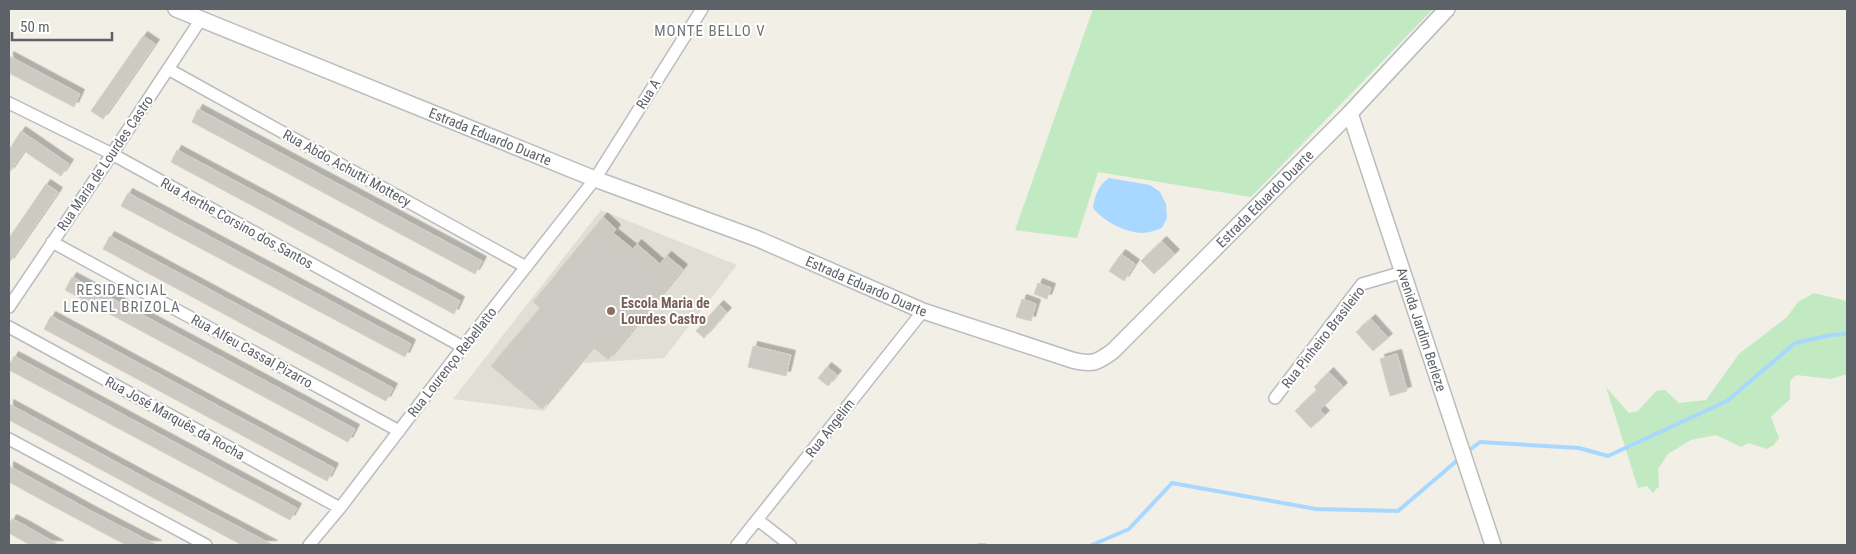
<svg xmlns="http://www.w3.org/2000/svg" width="1856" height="554" viewBox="0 0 1856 554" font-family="'Roboto Condensed',sans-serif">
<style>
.education{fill:#e1ded5}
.green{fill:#c1eac2}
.water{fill:#a8d8ff}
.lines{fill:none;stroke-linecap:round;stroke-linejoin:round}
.stream{stroke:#a8d8ff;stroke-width:4}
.building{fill:#cccac3;stroke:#d6d1c4;filter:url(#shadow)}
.minor-casing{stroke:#b9bcc1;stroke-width:14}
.tertiary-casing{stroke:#b9bcc1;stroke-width:18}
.minor{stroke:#fff;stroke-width:11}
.tertiary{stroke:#fff;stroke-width:15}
.education-dot{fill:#8d6e63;stroke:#fff;stroke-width:2}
.labels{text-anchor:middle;stroke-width:4;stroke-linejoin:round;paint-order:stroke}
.street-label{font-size:14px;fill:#5d6268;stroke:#fff}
.education-label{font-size:14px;font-weight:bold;fill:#785e54;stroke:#fff;text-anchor:start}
.neighbourhood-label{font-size:15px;letter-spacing:1px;fill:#6e747a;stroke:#fff}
</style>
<defs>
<filter id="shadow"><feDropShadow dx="4.5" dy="-4.5" stdDeviation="0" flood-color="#0004"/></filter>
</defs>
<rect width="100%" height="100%" fill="#f1efe6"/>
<path class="education" d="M 601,210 L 737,265 L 664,358 L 583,363 L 544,411 L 453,399 Z"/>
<path class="green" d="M 1093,9 L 1433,9 L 1251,197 L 1098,172 L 1077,238 L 1015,230 Z
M 1814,293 L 1847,301 L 1847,374 L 1831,379 L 1796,375 L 1790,381 L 1790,399 L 1771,417 L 1779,438 L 1774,445 L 1766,449 L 1749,443 L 1741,447 L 1716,435 L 1691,440 L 1668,454 L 1658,469 L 1659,486 L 1653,493 L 1647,486 L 1638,488 L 1606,387 L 1629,413 L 1638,411 L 1656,391 L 1665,390 L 1679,403 L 1706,400 L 1739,354 L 1787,317 L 1798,302 Z"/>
<path class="water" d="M 1109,178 L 1150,185 L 1160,192 L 1166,204 L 1167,218 L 1162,228 C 1156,230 1148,233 1142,233 C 1124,232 1103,221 1093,208 C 1095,195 1098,186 1109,178 Z"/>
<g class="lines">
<path class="stream" d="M 1467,452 L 1480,442 L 1579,448 L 1608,456 L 1727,401 L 1795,343 L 1831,335 L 1847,334
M 979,545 L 985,545
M 1092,545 L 1129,529 L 1172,483 L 1316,509 L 1398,511 L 1460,458"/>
</g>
<path class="building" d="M 143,36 L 155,44 L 103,119 L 91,111 Z
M 9,56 L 80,94 L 74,107 L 9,73 Z
M 198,109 L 482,261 L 475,274 L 192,122 Z
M 21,131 L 69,164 L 61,176 L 24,151 L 9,173 L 9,150 Z
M 177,150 L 460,301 L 454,314 L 171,162 Z
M 46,184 L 58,192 L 9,263 L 9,238 Z
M 128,193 L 411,344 L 405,357 L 121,206 Z
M 603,217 L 616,229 L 613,233 L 633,249 L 637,244 L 660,264 L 667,256 L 683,269 L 608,360 L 593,347 L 542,409 L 491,366 L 540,308 L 533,302 Z
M 110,236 L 393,388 L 386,401 L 103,249 Z
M 1162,241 L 1175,254 L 1154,274 L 1141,261 Z
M 1121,254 L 1135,264 L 1124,281 L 1109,271 Z
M 72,277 L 355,429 L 348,442 L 65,290 Z
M 1038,283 L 1051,288 L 1047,299 L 1034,294 Z
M 1022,299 L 1036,304 L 1031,321 L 1016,317 Z
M 719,305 L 727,312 L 704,338 L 696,331 Z
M 51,316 L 334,468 L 327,481 L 44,329 Z
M 1371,319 L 1388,338 L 1373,351 L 1356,332 Z
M 753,346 L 791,355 L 786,376 L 748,367 Z
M 1397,354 L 1407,391 L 1390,396 L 1380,359 Z
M 14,356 L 297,508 L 290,520 L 9,370 L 9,366 Z
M 827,367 L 837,375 L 828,386 L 818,378 Z
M 1329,372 L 1343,387 L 1320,410 L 1325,415 L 1311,428 L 1295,411 L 1317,390 L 1314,387 Z
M 9,404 L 140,475 L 273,545 L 242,545 L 163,503 L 9,420 Z
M 9,466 L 93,512 L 157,545 L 126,545 L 51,505 L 9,482 Z
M 12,519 L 24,525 L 59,545 L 30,545 L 9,533 L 9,525 Z"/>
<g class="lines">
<g class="minor-casing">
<path id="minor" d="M 168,69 L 526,267
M 9,103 L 112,154 L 463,347
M 52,242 L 399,431
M 9,307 L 112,154 L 201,19
M 9,327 L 340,508
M 1275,398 L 1362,284 L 1403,272
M 9,439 L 206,545
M 758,520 L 790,545
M 309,545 L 340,508 L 463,347 L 595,179 L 702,9
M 737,545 L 923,311"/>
</g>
<g class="tertiary-casing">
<g id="tertiary">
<path id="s1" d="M 176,9 L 595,179 L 758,239 L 923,311 L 1072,360 C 1092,365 1097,363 1113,351 L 1350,113 L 1447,9"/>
<path id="s2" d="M 1350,113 L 1493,545"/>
</g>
</g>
<use href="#minor" class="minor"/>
<use href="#tertiary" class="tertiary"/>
</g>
<circle class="education-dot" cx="611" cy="311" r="5"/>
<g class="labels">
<g class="street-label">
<text transform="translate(648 94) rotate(-58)" y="5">Rua A</text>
<text dy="5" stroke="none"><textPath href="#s1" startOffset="339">Estrada Eduardo Duarte</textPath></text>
<text transform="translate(105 163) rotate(-56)" y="5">Rua Maria de Lourdes Castro</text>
<text transform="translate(347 168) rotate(29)" y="5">Rua Abdo Achutti Mottecy</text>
<text dy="5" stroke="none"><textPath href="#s1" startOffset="1222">Estrada Eduardo Duarte</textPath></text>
<text transform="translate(237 223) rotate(29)" y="5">Rua Aerthe Corsino dos Santos</text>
<text dy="5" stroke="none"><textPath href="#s1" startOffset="744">Estrada Eduardo Duarte</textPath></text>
<text dy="5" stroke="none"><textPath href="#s2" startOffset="228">Avenida Jardim Berleze</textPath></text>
<text transform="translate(1323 337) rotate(-52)" y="5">Rua Pinheiro Brasileiro</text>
<text transform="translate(252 351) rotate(29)" y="5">Rua Alfeu Cassal Pizarro</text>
<text transform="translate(452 362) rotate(-52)" y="5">Rua Lourenço Rebellatto</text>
<text transform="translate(175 418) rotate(29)" y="5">Rua José Marquês da Rocha</text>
<text transform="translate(830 428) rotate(-52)" y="5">Rua Angelim</text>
</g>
<g class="education-label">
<text x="621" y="308">Escola Maria de<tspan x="621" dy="16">Lourdes Castro</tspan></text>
</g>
<g class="neighbourhood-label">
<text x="710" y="36">MONTE BELLO V</text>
<text x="122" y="295">RESIDENCIAL<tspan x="122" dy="17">LEONEL BRIZOLA</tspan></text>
</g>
</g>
<rect width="1856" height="554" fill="none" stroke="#5d6268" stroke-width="20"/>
<path d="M12 32v8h100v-8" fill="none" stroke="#5d6268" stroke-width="2.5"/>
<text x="20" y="32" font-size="15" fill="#5d6268" stroke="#ffffff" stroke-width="4" paint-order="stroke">50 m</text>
</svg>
